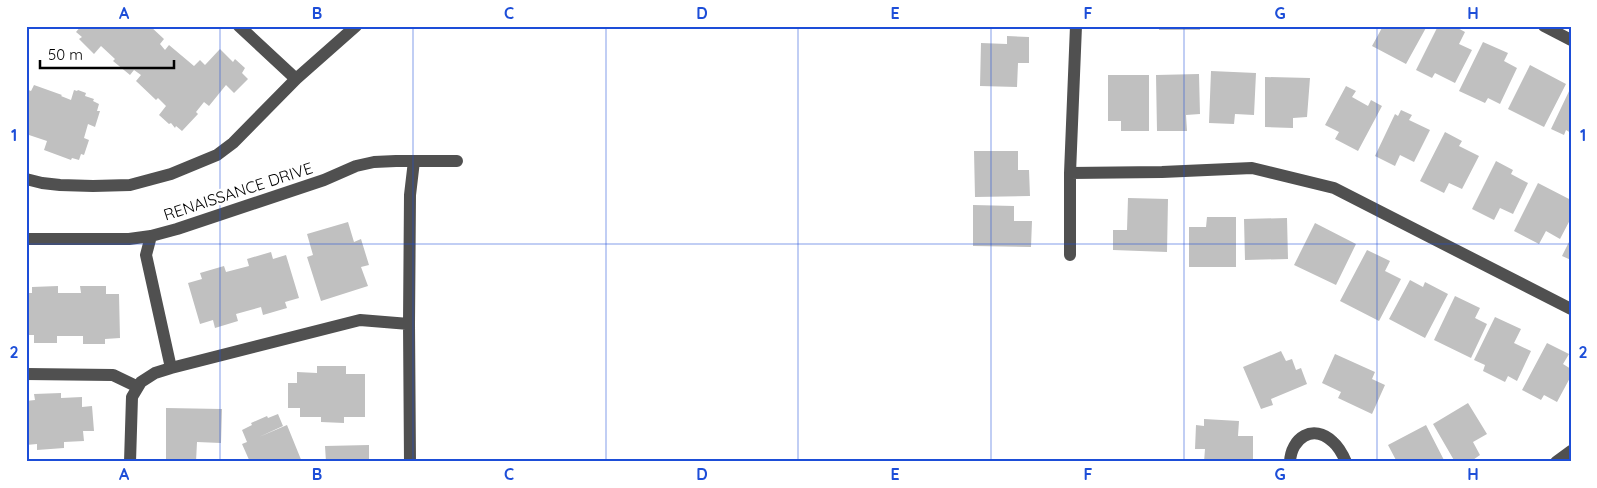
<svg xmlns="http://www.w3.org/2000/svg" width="1597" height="488" viewBox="0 0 1597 488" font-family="Quicksand,sans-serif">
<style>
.building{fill:#c0c0c0}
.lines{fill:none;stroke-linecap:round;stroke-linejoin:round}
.minor{stroke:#505050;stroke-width:12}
.grid{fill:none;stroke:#1d4ed8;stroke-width:1;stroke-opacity:0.55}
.labels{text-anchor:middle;stroke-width:5;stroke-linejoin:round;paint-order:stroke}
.street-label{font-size:16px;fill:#000;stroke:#fff}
.neatline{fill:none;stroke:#1d4ed8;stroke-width:2}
.grid-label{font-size:16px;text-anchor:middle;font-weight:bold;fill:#1d4ed8}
</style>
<rect width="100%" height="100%" fill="#fff"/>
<path class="building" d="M 81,26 L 150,26 L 164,39 L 160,44 L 165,50 L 169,45 L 194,66 L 200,60 L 205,65 L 220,49 L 233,62 L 235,59 L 245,68 L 242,73 L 248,79 L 234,93 L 226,85 L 209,106 L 204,102 L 196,112 L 198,114 L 182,131 L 176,126 L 175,128 L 171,123 L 169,124 L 159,115 L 166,106 L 158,98 L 156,100 L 136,81 L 141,75 L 134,70 L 130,75 L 113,61 L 115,59 L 101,46 L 94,54 L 79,39 L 82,37 L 76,32 Z
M 981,26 L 1030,26 L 1030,28 L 981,28 Z
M 1159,26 L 1200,26 L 1200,30 L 1159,30 Z
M 1210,26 L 1225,26 L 1225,28 L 1210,28 Z
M 1383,26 L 1427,26 L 1406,64 L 1372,46 Z
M 1438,26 L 1454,26 L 1465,32 L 1459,44 L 1472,50 L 1455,83 L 1435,73 L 1432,78 L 1416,70 Z
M 1007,36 L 1029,37 L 1029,63 L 1018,63 L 1017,87 L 980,86 L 981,43 L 1007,44 Z
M 1483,42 L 1508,53 L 1504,61 L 1517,68 L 1500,104 L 1488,98 L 1485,103 L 1459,91 Z
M 1530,65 L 1566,84 L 1544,127 L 1508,109 Z
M 1211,71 L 1256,73 L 1254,115 L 1235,114 L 1234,124 L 1209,123 Z
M 1199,74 L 1200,114 L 1186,115 L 1187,131 L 1157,131 L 1156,75 Z
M 1108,75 L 1149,75 L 1149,131 L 1121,131 L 1121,121 L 1108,121 Z
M 1265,77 L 1310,78 L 1307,117 L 1293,118 L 1293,128 L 1265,127 Z
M 34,85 L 62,95 L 61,96 L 71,100 L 74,90 L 77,91 L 78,90 L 86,93 L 85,96 L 94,99 L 93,101 L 99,104 L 97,111 L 100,111 L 95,127 L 88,124 L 84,138 L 89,140 L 84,155 L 81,154 L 79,160 L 72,158 L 71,160 L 44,150 L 47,141 L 26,134 L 26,89 L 31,91 Z
M 1346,86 L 1356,91 L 1352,97 L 1368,106 L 1371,100 L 1382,106 L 1358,151 L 1335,139 L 1339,132 L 1325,125 Z
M 1571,87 L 1571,133 L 1566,130 L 1564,135 L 1551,129 Z
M 1401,110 L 1412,115 L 1409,120 L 1430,130 L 1414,162 L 1400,155 L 1395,166 L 1375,156 L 1395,114 L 1398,116 Z
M 1445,132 L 1462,141 L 1459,146 L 1479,156 L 1462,189 L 1449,183 L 1444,193 L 1420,181 Z
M 974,151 L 1018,151 L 1018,170 L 1029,170 L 1030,196 L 975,197 Z
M 1496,161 L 1513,170 L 1511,174 L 1528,183 L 1513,214 L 1500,208 L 1494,220 L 1472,209 Z
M 1538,183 L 1571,200 L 1571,218 L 1560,239 L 1546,231 L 1539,244 L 1514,231 Z
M 1128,198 L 1168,199 L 1167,252 L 1113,250 L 1113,230 L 1127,230 Z
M 973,205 L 1014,206 L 1014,221 L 1032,221 L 1031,247 L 973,246 Z
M 1207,217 L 1236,217 L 1236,267 L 1189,267 L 1189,227 L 1206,227 Z
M 1287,218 L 1288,259 L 1245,260 L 1244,219 Z
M 348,222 L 354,242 L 361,239 L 369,265 L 361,267 L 368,286 L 321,301 L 307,257 L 313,255 L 307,234 Z
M 1315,223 L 1356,244 L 1336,285 L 1294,265 Z
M 1571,238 L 1571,260 L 1562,256 Z
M 1367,250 L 1390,261 L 1385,271 L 1401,279 L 1379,321 L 1340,301 Z
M 271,252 L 273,259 L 286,255 L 299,298 L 285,302 L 287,308 L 263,315 L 261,307 L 236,314 L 238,321 L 215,328 L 213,320 L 200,324 L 188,283 L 202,279 L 200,273 L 224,266 L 226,272 L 249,266 L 247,259 Z
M 1410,280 L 1423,287 L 1425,282 L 1448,294 L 1425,338 L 1389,319 Z
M 58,286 L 58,293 L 81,293 L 80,286 L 106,286 L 106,294 L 119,294 L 120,338 L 105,339 L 105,344 L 83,344 L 83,336 L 57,336 L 57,343 L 34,343 L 34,335 L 26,335 L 26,293 L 32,293 L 32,287 Z
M 1455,296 L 1480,308 L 1475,318 L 1487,324 L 1471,358 L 1434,340 Z
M 1495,317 L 1521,329 L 1514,343 L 1531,351 L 1517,381 L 1508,376 L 1505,382 L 1483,371 L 1485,365 L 1474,360 Z
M 1547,343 L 1569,354 L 1563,364 L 1571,369 L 1571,376 L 1557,402 L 1544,395 L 1541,400 L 1522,390 Z
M 1281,351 L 1286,361 L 1292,359 L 1296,370 L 1301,368 L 1307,384 L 1271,399 L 1273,405 L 1261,409 L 1243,367 Z
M 1335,354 L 1375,372 L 1372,379 L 1385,385 L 1372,414 L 1338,398 L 1341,392 L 1322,383 Z
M 317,366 L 346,366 L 346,374 L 365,374 L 365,417 L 344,417 L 344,423 L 321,422 L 321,417 L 300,417 L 300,408 L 288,408 L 288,383 L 297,383 L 297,372 L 317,373 Z
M 61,393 L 61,398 L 82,397 L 82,407 L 92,406 L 94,431 L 83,431 L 84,441 L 64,442 L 64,448 L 37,450 L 37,444 L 26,445 L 26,401 L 35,400 L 34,394 Z
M 1468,403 L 1487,434 L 1473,442 L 1480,455 L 1470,462 L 1455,462 L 1433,424 Z
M 166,408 L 222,409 L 221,443 L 197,442 L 196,462 L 166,462 Z
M 278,414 L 283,426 L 259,437 L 287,425 L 302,462 L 250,462 L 242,444 L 247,442 L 242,430 L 252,425 L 251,423 L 267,416 L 268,418 Z
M 1204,419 L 1239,421 L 1238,436 L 1253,436 L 1253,462 L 1204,462 L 1205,449 L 1195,449 L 1196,425 L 1204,426 Z
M 1426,425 L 1445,462 L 1397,462 L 1388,445 Z
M 369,445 L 369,462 L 326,462 L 325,446 Z"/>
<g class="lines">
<path class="minor" d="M 239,26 L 296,79
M 1076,26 L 1070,173 L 1162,172 L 1252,168 L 1334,188 L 1571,309
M 1544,26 L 1571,40
M 26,179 L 42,183 L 60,185 L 93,186 L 130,185 L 171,174 L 217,155 L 233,143 L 296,79 L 356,26
M 151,236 L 146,255 L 171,368 L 360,320 L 409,324 L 410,462
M 26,239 L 129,239 L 151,236 L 177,229 L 324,180 L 356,166 L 374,162 L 396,161 L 457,161
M 1070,255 L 1070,173
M 409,324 L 410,195 L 414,161
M 26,374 L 113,375 L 138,387
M 130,462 L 132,397 L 141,382 L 155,373 L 171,368
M 1290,462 C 1291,438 1313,423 1333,442 C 1339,447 1343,455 1346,462
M 1556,462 L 1571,451"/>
</g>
<path class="grid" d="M 220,26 L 220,462M 413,26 L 413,462M 606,26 L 606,462M 798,26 L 798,462M 991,26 L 991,462M 1184,26 L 1184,462M 1377,26 L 1377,462M 26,244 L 1571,244"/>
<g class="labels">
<g class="street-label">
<text transform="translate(238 191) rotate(-18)" y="6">RENAISSANCE DRIVE</text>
</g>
</g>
<rect width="1597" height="488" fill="none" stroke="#ffffff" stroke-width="55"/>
<path d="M40 60v8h134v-8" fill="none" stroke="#000000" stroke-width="2.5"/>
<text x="48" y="60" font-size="15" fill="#000000" stroke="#ffffff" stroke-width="4" paint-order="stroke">50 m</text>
<rect x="28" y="28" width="1542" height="432" class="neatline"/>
<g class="grid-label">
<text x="124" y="19">A</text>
<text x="317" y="19">B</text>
<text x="509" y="19">C</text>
<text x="702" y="19">D</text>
<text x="895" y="19">E</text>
<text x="1088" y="19">F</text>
<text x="1280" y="19">G</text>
<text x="1473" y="19">H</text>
<text x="14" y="141">1</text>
<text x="1583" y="141">1</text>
<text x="14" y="358">2</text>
<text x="1583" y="358">2</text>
<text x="124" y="480">A</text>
<text x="317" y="480">B</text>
<text x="509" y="480">C</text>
<text x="702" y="480">D</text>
<text x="895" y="480">E</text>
<text x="1088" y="480">F</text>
<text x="1280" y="480">G</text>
<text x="1473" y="480">H</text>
</g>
</svg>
